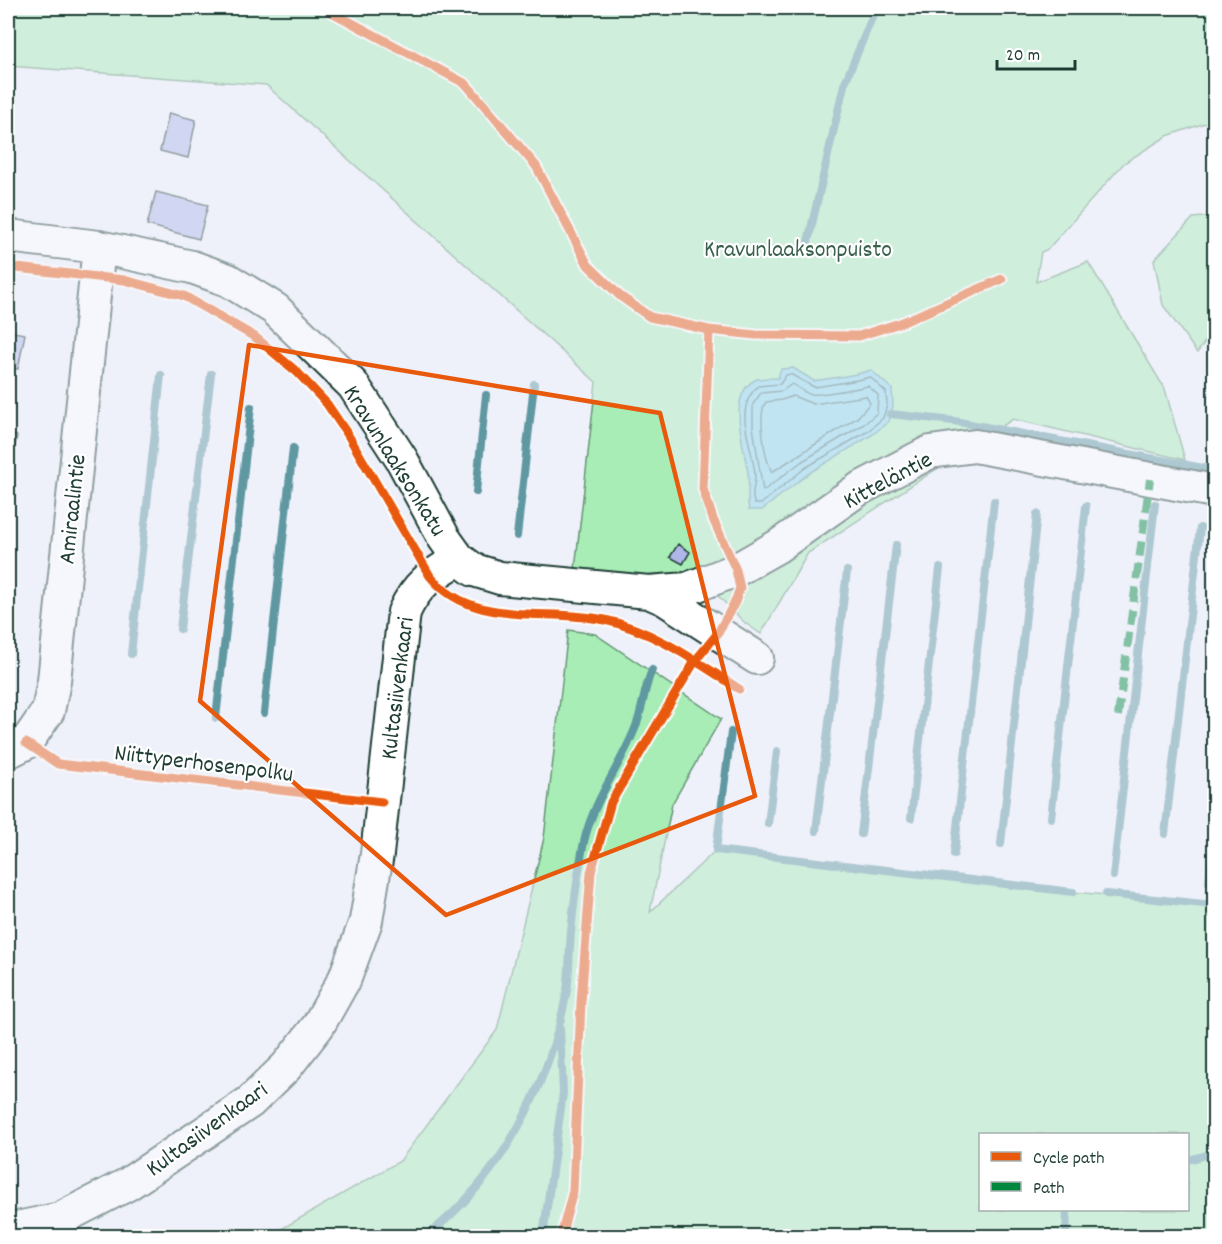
<svg xmlns="http://www.w3.org/2000/svg" width="1222" height="1244" viewBox="0 0 1222 1244" font-family="Dekko,sans-serif">
<style>
.green{fill:#a8ecb6;stroke:#649475;stroke-width:1.5;fill-rule:evenodd}
.water{fill:#89d5e9;stroke:#5f98a1;stroke-width:1.5}
.lines{fill:none;stroke-linecap:round;stroke-linejoin:round}
.shore{stroke:#497a7c;stroke-width:1.5}
.stream{stroke:#5f98a1;stroke-width:8}
.building{fill:#aeb7e8;stroke:#1f3d34;stroke-width:1.5}
.minor-casing{stroke:#1f3d34;stroke-width:36}
.minor{stroke:#fff;stroke-width:32}
.quiet{stroke:#00873e;stroke-width:8;stroke-dasharray:15 8;stroke-linecap:butt}
.cycleway-casing{stroke:#fff;stroke-width:13}
.cycleway{stroke:#e8590c;stroke-width:9}
.marked{fill:none;stroke:#e8590c;stroke-width:4.5;stroke-linejoin:round}
.labels{text-anchor:middle;stroke-width:4.5;stroke-linejoin:round;paint-order:stroke}
.park-label{font-size:24px;fill:#3a604e;stroke:#fff}
.street-label{font-size:24px;fill:#1f3d34;stroke:#fff}
</style>
<rect width="100%" height="100%" fill="#eff1fa"/>
<filter id="ink" filterUnits="userSpaceOnUse"><feTurbulence type="fractalNoise" baseFrequency=".0167" numOctaves="2"/><feDisplacementMap in="SourceGraphic" scale="12" xChannelSelector="R" yChannelSelector="G"/><feConvolveMatrix kernelMatrix="1 2 1 2 8 2 1 2 1" color-interpolation-filters="sRGB"/></filter>
<g filter="url(#ink)">
<path class="green" d="M 8,8 L 1214,8 L 1214,120 L 1167,136 L 1124,163 L 1048,249 L 1041,252 L 1036,282 L 1088,262 L 1165,389 L 1185,460 L 1013,419 L 808,553 L 761,634 L 745,623 L 694,572 L 640,575 L 575,569 L 596,382 L 266,85 L 8,66 Z
M 1214,216 L 1214,329 L 1197,353 L 1163,305 L 1154,260 L 1193,218 Z
M 568,630 L 595,634 L 721,719 L 672,804 L 650,912 L 716,850 L 1073,892 L 1214,905 L 1214,1236 L 269,1236 L 400,1161 L 497,1030 L 544,838 ZM 980,1134 L 1188,1134 L 1188,1210 L 980,1210 Z"/>
<path class="water" d="M 793,368 L 814,381 C 834,377 852,377 871,370 L 892,389 L 893,406 L 889,421 L 872,435 L 809,473 L 762,510 L 749,510 C 746,497 750,486 748,473 C 745,449 726,395 755,380 C 761,377 772,379 778,378 L 781,369 Z"/>
<g class="lines">
<path class="shore" d="M 790,374 L 814,387 C 833,384 852,382 870,377 L 886,392 L 887,405 L 883,418 L 868,431 L 805,468 L 761,504 L 755,504 C 750,496 755,486 755,476 C 754,447 731,410 758,386 L 780,384 L 786,375 Z
M 792,384 C 798,387 803,392 809,394 C 817,396 859,388 868,386 L 878,395 L 877,413 L 864,424 L 801,462 L 763,491 L 753,427 L 753,404 L 761,393 L 782,391 Z
M 793,396 L 813,404 L 866,396 L 870,403 L 858,417 L 772,472 C 765,460 757,413 766,402 L 782,400 Z"/>
<path class="stream" d="M 807,246 L 844,85 L 876,8
M 890,414 L 954,421 L 1214,470
M 476,492 L 486,395
M 517,536 L 534,384
M 180,629 L 211,374
M 131,654 L 161,375
M 264,713 L 293,448
M 216,718 L 251,407
M 731,732 L 716,850 L 1073,892
M 911,818 L 940,568
M 1051,818 L 1086,506
M 768,824 L 777,751
M 816,831 L 847,571
M 861,834 L 896,545
M 1165,834 L 1200,528
M 1001,844 L 1037,514
M 954,854 L 994,501
M 1113,876 L 1155,504
M 1209,882 L 1214,837
M 1106,894 L 1214,905
M 1188,1160 L 1214,1153
M 426,1236 C 502,1178 550,1084 567,990 C 570,971 569,951 571,932 C 574,902 578,871 584,842 C 593,800 621,766 636,726 C 643,708 644,688 652,670
M 543,1236 L 563,1093 L 560,1029
M 1066,1236 L 1067,1210"/>
</g>
<path class="building" d="M 169,113 L 196,120 L 188,158 L 160,151 Z
M 156,192 L 208,205 L 199,239 L 147,225 Z
M 8,331 L 25,334 L 18,369 L 8,367 Z
M 8,434 L 17,436 L 11,466 L 8,465 Z
M 678,544 L 690,552 L 683,564 L 670,557 Z"/>
<g class="lines">
<g class="minor-casing">
<path id="minor" d="M 8,236 L 99,247 L 192,267 L 228,280 L 275,309 L 353,385 L 402,460 L 444,538 L 459,559 L 474,570 L 500,578 L 649,592 L 665,599 L 757,658
M 649,592 L 687,589 L 736,570 L 778,546 L 859,489 L 930,452 L 975,446 L 1214,491
M 8,752 L 26,743 L 48,711 L 54,681 L 99,247
M 8,1230 L 60,1219 L 128,1184 L 250,1102 L 286,1067 L 318,1026 L 345,978 L 366,921 L 377,854 L 404,612 C 418,582 432,575 459,559"/>
</g>
<use href="#minor" class="minor"/>
<path class="quiet" d="M 1118,716 L 1150,479"/>
<g class="cycleway-casing">
<path id="cycleway" d="M 324,8 L 466,84 L 536,166 L 588,265 L 620,296 L 650,317 L 709,330 L 756,335 L 859,336 L 903,322 L 1002,279
M 8,267 L 124,280 L 184,296 L 255,337 L 297,372 L 327,404 L 348,435 L 430,576 C 473,629 546,607 605,620 C 655,631 697,662 739,689
M 26,743 L 58,764 L 382,802
M 561,1236 L 573,1191 L 581,1002 L 591,872 L 611,802 L 695,661 L 718,633 L 735,602 L 740,588 L 736,570 L 713,519 L 703,489 L 709,330"/>
</g>
<use href="#cycleway" class="cycleway"/>
</g>
</g>
<path d="M0 0H1222V1244H0ZM 249,345 L 660,413 L 755,796 L 446,915 L 200,701 Z" fill="#eff1fa" fill-opacity=".55" fill-rule="evenodd"/>
<path class="marked" d="M 249,345 L 660,413 L 755,796 L 446,915 L 200,701 Z"/>
<g class="labels">
<g class="park-label">
<text x="798" y="256">Kravunlaaksonpuisto</text>
</g>
<g class="street-label">
<text transform="translate(396 460) rotate(58)" y="8">Kravunlaaksonkatu</text>
<text transform="translate(887 479) rotate(-28)" y="8">Kitteläntie</text>
<text transform="translate(71 509) rotate(-84)" y="8">Amiraalintie</text>
<text transform="translate(396 688) rotate(-83)" y="8">Kultasiivenkaari</text>
<text transform="translate(204 762) rotate(7)" y="8">Niittyperhosenpolku</text>
<text transform="translate(206 1128) rotate(-36)" y="8">Kultasiivenkaari</text>
</g>
</g>
<rect width="1222" height="1244" fill="none" stroke="#fff" stroke-width="30"/>
<rect x="15" y="15" width="1192" height="1214" fill="none" stroke="#1f3d34" stroke-width="2" filter="url(#ink)"/>
<rect x="979" y="1133" width="210" height="78" fill="#ffffff" stroke="#a5b1ae" stroke-width="1.5"/>
<rect x="991" y="1152" width="30" height="9" fill="#e8590c" stroke="#a5b1ae" stroke-width="1.5"/>
<text x="1033" y="1163" font-size="18" fill="#1f3d34">Cycle path</text>
<rect x="991" y="1182" width="30" height="9" fill="#00873e" stroke="#a5b1ae" stroke-width="1.5"/>
<text x="1033" y="1193" font-size="18" fill="#1f3d34">Path</text>
<path d="M997 60v9h78v-9" fill="none" stroke="#1f3d34" stroke-width="3"/>
<text x="1006" y="60" font-size="18" fill="#1f3d34" stroke="#ffffff" stroke-width="4.5" paint-order="stroke">20 m</text>
</svg>
